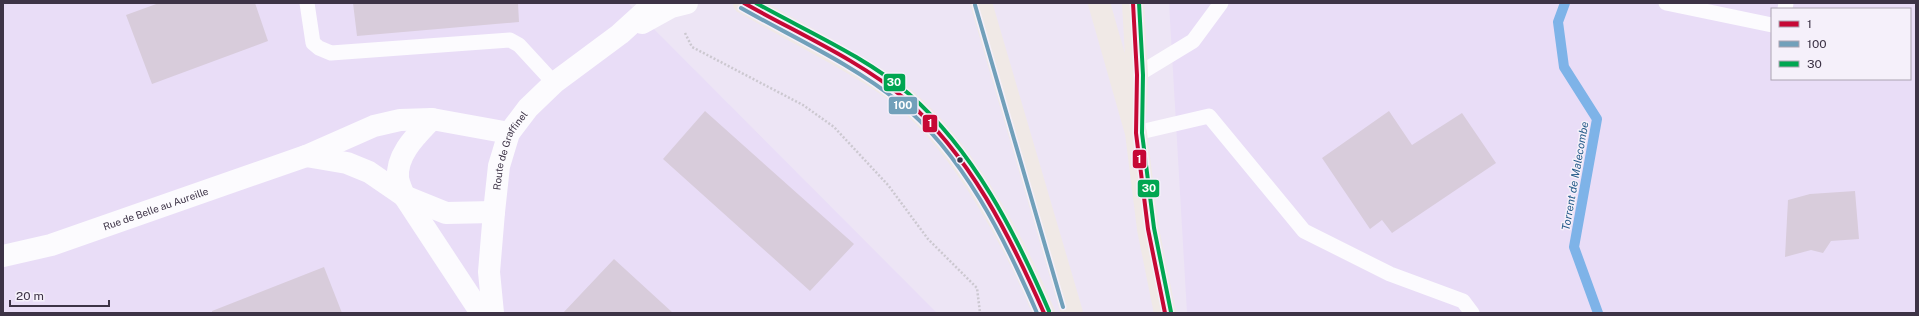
<svg xmlns="http://www.w3.org/2000/svg" width="1919" height="316" viewBox="0 0 1919 316" font-family="'Public Sans',sans-serif">
<style>
.built{fill:#e9ddf7;fill-rule:evenodd}
.lines{fill:none;stroke-linecap:round;stroke-linejoin:round}
.stream{stroke:#7eb3e8;stroke-width:10}
.building{fill:#d8ccdb}
.path{stroke:#ccc8d0;stroke-width:2.5;stroke-dasharray:2 2;stroke-linecap:butt}
.lane{stroke:#fcfbfe;stroke-width:15}
.street{stroke:#fcfbfe;stroke-width:22}
.secondary{stroke:#fcfbfe;stroke-width:22}
.primary{stroke:#f0e9e6;stroke-width:22}
.bus-1-casing{stroke:#f5f0fa;stroke-width:7}
.bus-2-casing{stroke:#f5f0fa;stroke-width:7}
.bus-3-casing{stroke:#f5f0fa;stroke-width:7}
.bus-1{stroke:#c60835;stroke-width:4}
.bus-2{stroke:#71a0ba;stroke-width:4}
.bus-3{stroke:#00a651;stroke-width:4}
.bus-dot{fill:#3d3346;stroke:#f5f0fa;stroke-width:1.5}
.labels{text-anchor:middle;stroke-width:3;stroke-linejoin:round;paint-order:stroke}
.street-label{font-size:10px;fill:#3d3346;stroke:#f5f0fa}
.water-label{font-size:11px;font-style:italic;fill:#225988;stroke:#f5f0fa}
.line-badge{stroke:#f5f0fa;stroke-width:1.5}
.badge-label{font-size:11px;text-anchor:middle;font-weight:bold;fill:#fff}
</style>
<rect width="100%" height="100%" fill="#ede5f5"/>
<path class="built" d="M 3,3 L 628,3 L 937,313 L 3,313 Z
M 1169,3 L 1916,3 L 1916,313 L 1187,313 ZM 1772,9 L 1910,9 L 1910,79 L 1772,79 Z"/>
<g class="lines">
<path class="stream" d="M 1565,3 L 1558,22 L 1564,67 L 1597,119 L 1574,247 L 1598,313"/>
</g>
<path class="building" d="M 159,3 L 255,3 L 268,41 L 152,84 L 126,15 Z
M 353,3 L 518,3 L 519,22 L 357,36 Z
M 705,111 L 854,244 L 810,291 L 663,159 Z
M 1389,111 L 1412,145 L 1462,113 L 1496,163 L 1392,233 L 1382,220 L 1370,229 L 1322,158 Z
M 1855,191 L 1859,239 L 1831,241 L 1823,253 L 1811,250 L 1785,257 L 1788,200 L 1810,194 Z
M 614,259 L 673,313 L 563,313 Z
M 324,267 L 342,313 L 212,313 L 212,311 Z"/>
<g class="lines">
<path class="path" d="M 685,33 L 692,47 L 803,105 L 834,127 L 888,185 L 928,239 L 977,288 L 980,313"/>
<path class="lane" d="M 307,3 L 313,43 L 319,48 L 331,53 L 510,40 L 519,45 L 554,83
M 1666,3 L 1772,25
M 1785,9 L 1786,3
M 1137,75 L 1193,41 L 1221,3
M 1136,133 L 1209,116 L 1304,231 L 1390,274 L 1463,301 L 1472,313"/>
<g class="street">
<path d="M 306,156 L 347,163 L 369,172 L 404,196 L 481,313"/>
<path d="M 404,196 L 446,213 L 494,212"/>
<path d="M 404,196 C 402,190 399,184 398,178 C 396,154 417,135 432,119"/>
<path id="s1" d="M 3,256 L 51,245 L 306,156 L 374,126 L 400,120 L 432,119 L 509,133"/>
</g>
<g class="secondary">
<path d="M 642,23 L 671,7 L 687,3"/>
<path id="s2" d="M 493,313 L 489,272 L 494,212 L 499,166 L 509,133 L 528,108 L 554,83 L 620,34 L 654,3"/>
</g>
<path class="primary" d="M 744,3 C 772,19 800,34 829,50 C 855,65 882,80 905,99 C 965,150 1014,241 1044,313
M 981,3 L 1072,313
M 1099,3 L 1136,133 L 1148,229 L 1165,313
M 1133,3 L 1137,75 L 1136,110"/>
<g class="bus-1-casing">
<path id="bus-1" d="M 744,3 C 795,32 861,61 905,99 C 970,155 1010,236 1044,313
M 1133,3 L 1137,75 L 1136,133 L 1148,229 L 1165,313"/>
</g>
<g class="bus-2-casing">
<path id="bus-2" d="M 975,5 L 1063,307
M 741,8 C 794,38 852,64 899,102 C 963,154 1005,239 1037,313"/>
</g>
<g class="bus-3-casing">
<path id="bus-3" d="M 756,3 C 806,31 866,57 909,94 C 974,151 1015,232 1049,311
M 1139,3 L 1143,75 L 1142,133 L 1154,228 L 1171,312"/>
</g>
<use href="#bus-1" class="bus-1"/>
<use href="#bus-2" class="bus-2"/>
<use href="#bus-3" class="bus-3"/>
</g>
<circle class="bus-dot" cx="960" cy="160" r="3.5"/>
<g class="labels">
<g class="street-label">
<text dy="4" stroke="none"><textPath href="#s2" startOffset="166">Route de Graffinel</textPath></text>
<text dy="4" stroke="none"><textPath href="#s1" startOffset="160">Rue de Belle au Aureille</textPath></text>
</g>
<g class="water-label">
<text transform="translate(1575 176) rotate(-80)" y="4">Torrent de Malecombe</text>
</g>
</g>
<g class="line-badge">
<rect x="883" y="73" width="23" height="19" rx="4" fill="#00a651"/>
<rect x="888" y="96" width="30" height="19" rx="4" fill="#71a0ba"/>
<rect x="922" y="114" width="16" height="19" rx="4" fill="#c60835"/>
<rect x="1132" y="149" width="15" height="20" rx="4" fill="#c60835"/>
<rect x="1137" y="179" width="23" height="19" rx="4" fill="#00a651"/>
</g>
<g class="badge-label">
<text x="894" y="86">30</text>
<text x="903" y="109">100</text>
<text x="930" y="127">1</text>
<text x="1139" y="163">1</text>
<text x="1149" y="192">30</text>
</g>
<rect width="1919" height="316" fill="none" stroke="#3d3346" stroke-width="8"/>
<rect x="1771" y="8" width="140" height="72" fill="#f5f0fa" stroke="#aba4b2"/>
<rect x="1779" y="21" width="20" height="6" fill="#c60835" stroke="#aba4b2"/>
<text x="1807" y="28" font-size="12" fill="#3d3346">1</text>
<rect x="1779" y="41" width="20" height="6" fill="#71a0ba" stroke="#aba4b2"/>
<text x="1807" y="48" font-size="12" fill="#3d3346">100</text>
<rect x="1779" y="61" width="20" height="6" fill="#00a651" stroke="#aba4b2"/>
<text x="1807" y="68" font-size="12" fill="#3d3346">30</text>
<path d="M10 300v6h99v-6" fill="none" stroke="#3d3346" stroke-width="2"/>
<text x="16" y="300" font-size="12" fill="#3d3346" stroke="#f5f0fa" stroke-width="3" paint-order="stroke">20 m</text>
</svg>
